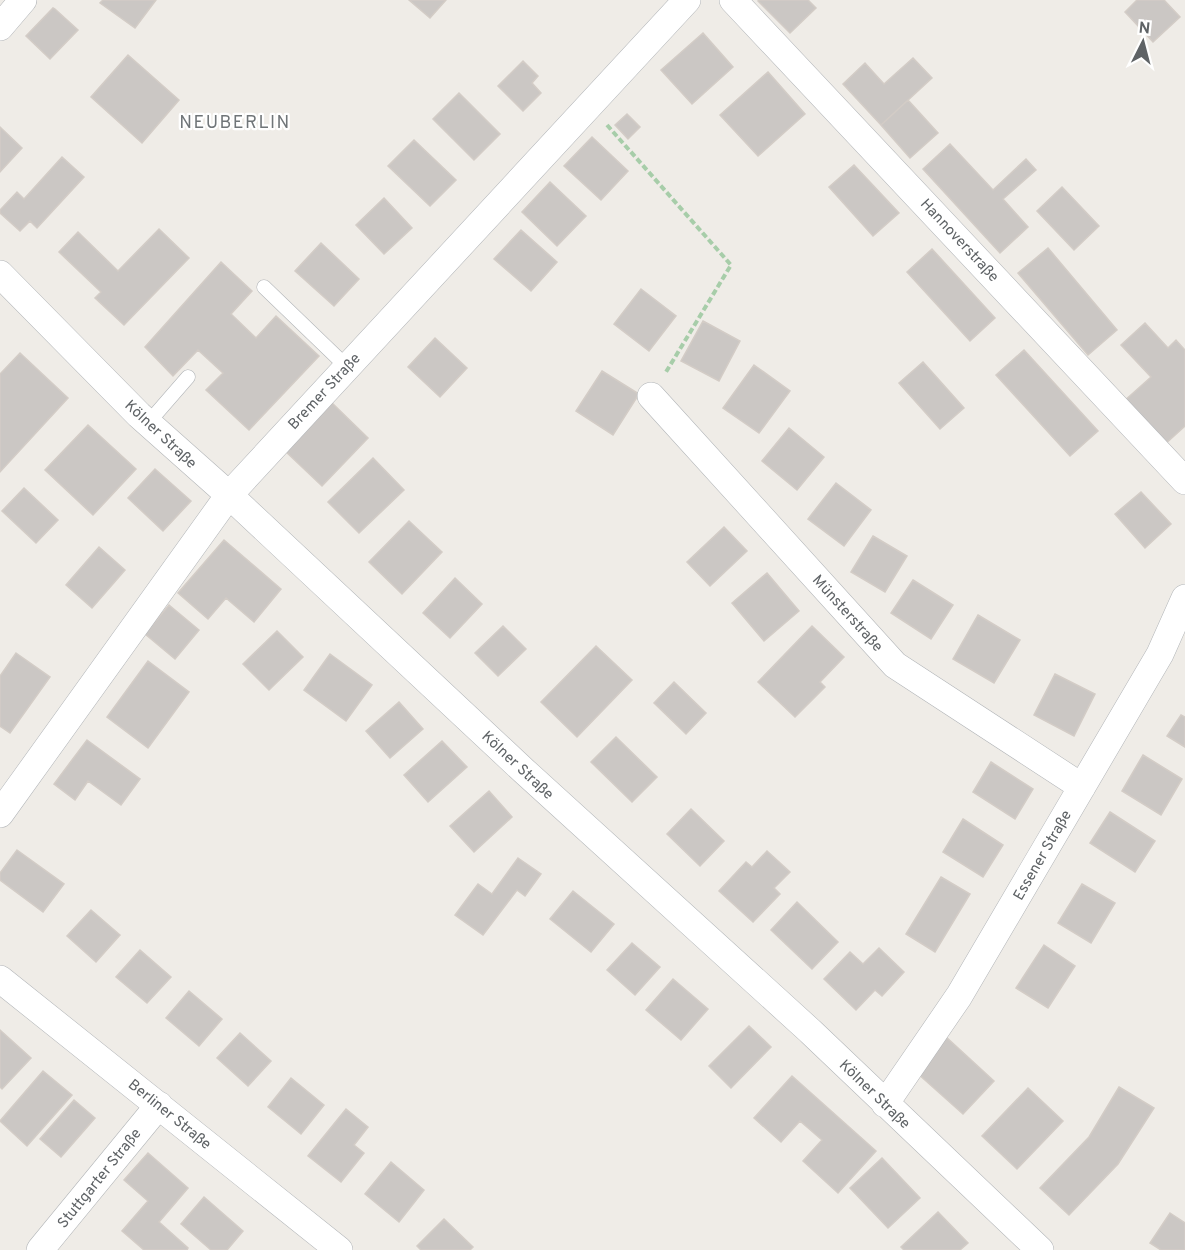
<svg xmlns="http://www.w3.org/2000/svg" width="1185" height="1250" viewBox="0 0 1185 1250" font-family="Overpass,sans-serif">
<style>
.building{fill:#cbc7c4;stroke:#d3ccc6;stroke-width:1.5}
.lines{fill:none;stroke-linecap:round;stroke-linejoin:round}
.service-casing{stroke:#b2b5b8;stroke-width:15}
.minor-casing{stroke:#b2b5b8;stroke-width:28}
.path{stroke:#a7cda9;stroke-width:4;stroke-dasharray:6 3;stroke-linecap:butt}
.service{stroke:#fff;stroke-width:14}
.minor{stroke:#fff;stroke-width:27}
.labels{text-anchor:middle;stroke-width:4.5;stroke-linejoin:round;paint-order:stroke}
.street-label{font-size:15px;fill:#5f6366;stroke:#fff}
.quarter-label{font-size:18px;letter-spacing:1.5px;fill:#707578;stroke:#fff}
</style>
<rect width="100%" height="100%" fill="#efece7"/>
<path class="building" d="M 103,0 L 156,0 L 135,28 L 100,3 Z
M 409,0 L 446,0 L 430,18 Z
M 760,0 L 808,0 L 816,8 L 790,33 L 758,1 Z
M 1137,0 L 1164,0 L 1180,17 L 1153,42 L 1125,12 Z
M 53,8 L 55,9 L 78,30 L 50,59 L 26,36 Z
M 703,33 L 733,67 L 692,104 L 661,70 Z
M 128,55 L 179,100 L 142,143 L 91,97 Z
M 913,58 L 932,78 L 881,125 L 843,84 L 865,63 L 884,84 Z
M 523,61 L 538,76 L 532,83 L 541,93 L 523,111 L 498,86 Z
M 768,72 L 805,114 L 758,156 L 720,115 Z
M 459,93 L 500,134 L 474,160 L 433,119 Z
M 908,100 L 938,133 L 910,158 L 881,125 Z
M 627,114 L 640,127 L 628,139 L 615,125 Z
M 0,127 L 22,148 L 0,172 Z
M 592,137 L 628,171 L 601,200 L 564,166 Z
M 414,140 L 456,180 L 430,206 L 388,166 Z
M 950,144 L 993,190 L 1026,159 L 1036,170 L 1003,199 L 1028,227 L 1000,253 L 923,169 Z
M 62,157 L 84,177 L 37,228 L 30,221 L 20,231 L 0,213 L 0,210 L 17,192 L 24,199 Z
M 854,165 L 899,213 L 873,236 L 829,187 Z
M 550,182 L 586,216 L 557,246 L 522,212 Z
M 1062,187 L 1099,226 L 1074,250 L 1037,211 Z
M 384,198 L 412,228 L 384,254 L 356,225 Z
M 159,229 L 189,258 L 124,325 L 95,298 L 101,292 L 59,252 L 78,232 L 118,271 Z
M 521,230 L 557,262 L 531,291 L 494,259 Z
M 321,243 L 359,279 L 334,306 L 295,271 Z
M 1048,248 L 1117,330 L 1088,355 L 1018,273 Z
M 932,249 L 995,318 L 970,341 L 907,272 Z
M 221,262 L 252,291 L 231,314 L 256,338 L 276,316 L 319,356 L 249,430 L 206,390 L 223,373 L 198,350 L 173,376 L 145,347 Z
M 641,289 L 676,316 L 649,351 L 614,324 Z
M 703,321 L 740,341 L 719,381 L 681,361 Z
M 1145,323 L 1168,348 L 1176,340 L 1185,350 L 1185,426 L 1163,446 L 1123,402 L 1151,377 L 1121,345 Z
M 435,338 L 467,368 L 440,397 L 408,367 Z
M 1024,350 L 1098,431 L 1070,456 L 996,375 Z
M 20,353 L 68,398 L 0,472 L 0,374 Z
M 923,362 L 964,408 L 940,429 L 899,383 Z
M 754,365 L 790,391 L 759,433 L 723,408 Z
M 602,371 L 639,394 L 613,435 L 576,411 Z
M 329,400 L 368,438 L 322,486 L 283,449 Z
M 88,425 L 136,469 L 93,515 L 45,470 Z
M 789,428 L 824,457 L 797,490 L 762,461 Z
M 373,458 L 404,490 L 359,533 L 328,502 Z
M 155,469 L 191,501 L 163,531 L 128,498 Z
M 836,483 L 871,510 L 844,546 L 808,519 Z
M 24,488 L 58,520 L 36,543 L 2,511 Z
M 1141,492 L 1171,524 L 1145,548 L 1115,514 Z
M 409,521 L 442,552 L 402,594 L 369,562 Z
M 724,527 L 747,551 L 710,586 L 687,562 Z
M 873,536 L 907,556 L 885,592 L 851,572 Z
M 224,540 L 281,589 L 254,622 L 226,598 L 208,619 L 178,593 Z
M 99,547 L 125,570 L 92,608 L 66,585 Z
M 767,573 L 799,611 L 764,641 L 732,603 Z
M 455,578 L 482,604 L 450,638 L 423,613 Z
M 913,580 L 953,605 L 931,639 L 891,613 Z
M 169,605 L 199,630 L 175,659 L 145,634 Z
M 978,615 L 1020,640 L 994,683 L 953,659 Z
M 503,626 L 526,649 L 498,676 L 475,653 Z
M 812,626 L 844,657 L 820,682 L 825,687 L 795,717 L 758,682 Z
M 277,631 L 303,657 L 269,690 L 243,664 Z
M 596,646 L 632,680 L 577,737 L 541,702 Z
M 16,653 L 50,677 L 10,733 L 0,726 L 0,676 Z
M 330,654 L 372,685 L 346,721 L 304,690 Z
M 148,661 L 189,692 L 148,748 L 107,717 Z
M 1055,674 L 1095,694 L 1074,736 L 1034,715 Z
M 674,682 L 706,713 L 686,734 L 654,703 Z
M 399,702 L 423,729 L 390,758 L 366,731 Z
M 1181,715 L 1185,717 L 1185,747 L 1167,736 Z
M 616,737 L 657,777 L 632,802 L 591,762 Z
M 87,740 L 140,779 L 121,805 L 88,781 L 75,800 L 54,784 Z
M 442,741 L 467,767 L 428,802 L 404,775 Z
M 1143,755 L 1182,779 L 1161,815 L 1122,791 Z
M 991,762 L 1033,789 L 1015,819 L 973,792 Z
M 489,791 L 512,817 L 474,852 L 450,826 Z
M 691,809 L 724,841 L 700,866 L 667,834 Z
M 1110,812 L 1155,841 L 1135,872 L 1090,843 Z
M 963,819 L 1003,845 L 983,877 L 943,852 Z
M 17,850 L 64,884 L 43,912 L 0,880 L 0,873 Z
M 767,851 L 790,872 L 774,888 L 780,894 L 753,922 L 719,891 L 746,862 L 752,867 Z
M 518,858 L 541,874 L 525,896 L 517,890 L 483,935 L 455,915 L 478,884 L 492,894 Z
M 941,877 L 970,894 L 935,952 L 906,934 Z
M 1082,884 L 1115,903 L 1091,943 L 1058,923 Z
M 573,891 L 614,924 L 591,952 L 550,919 Z
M 797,902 L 838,942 L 812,969 L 771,930 Z
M 91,910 L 120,935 L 96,962 L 67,936 Z
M 632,943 L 660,967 L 635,995 L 607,970 Z
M 1044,945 L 1075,966 L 1048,1008 L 1016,988 Z
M 879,948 L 904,972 L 882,996 L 875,990 L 856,1010 L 824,979 L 850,952 L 863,964 Z
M 140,950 L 171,977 L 147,1003 L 116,977 Z
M 673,979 L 708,1009 L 681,1040 L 646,1010 Z
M 189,991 L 222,1019 L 199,1046 L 166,1018 Z
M 749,1026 L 771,1047 L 731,1088 L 709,1066 Z
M 0,1030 L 31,1058 L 2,1089 L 0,1087 Z
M 240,1033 L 271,1061 L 248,1086 L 217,1058 Z
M 945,1036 L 994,1081 L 963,1114 L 917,1073 Z
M 43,1071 L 72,1095 L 27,1146 L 0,1121 Z
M 792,1076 L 876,1151 L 838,1193 L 803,1161 L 822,1140 L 800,1121 L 781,1142 L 754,1118 Z
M 291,1078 L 324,1105 L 301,1134 L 268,1107 Z
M 1119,1087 L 1154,1108 L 1118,1164 L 1069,1215 L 1040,1188 L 1089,1137 Z
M 1028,1088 L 1063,1121 L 1017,1169 L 982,1136 Z
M 74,1100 L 95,1118 L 61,1157 L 40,1139 Z
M 346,1109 L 368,1127 L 354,1145 L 364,1153 L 341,1182 L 308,1156 Z
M 148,1153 L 188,1188 L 159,1222 L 188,1248 L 187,1250 L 144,1250 L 122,1231 L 148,1201 L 124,1180 Z
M 882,1158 L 920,1198 L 888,1228 L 850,1188 Z
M 391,1162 L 424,1190 L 399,1222 L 365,1194 Z
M 204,1197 L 243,1231 L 227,1250 L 211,1250 L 181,1224 Z
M 938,1212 L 968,1243 L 960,1250 L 904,1250 L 901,1247 Z
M 1170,1213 L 1185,1223 L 1185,1250 L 1161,1250 L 1150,1243 Z
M 444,1219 L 473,1247 L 470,1250 L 421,1250 L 417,1246 Z"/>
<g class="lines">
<g class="service-casing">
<path id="service" d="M 264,287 L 347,367
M 148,423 L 188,377"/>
</g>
<g class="minor-casing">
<path id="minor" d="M 733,0 L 1185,481
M 0,27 L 23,0
M 0,274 L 139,415 L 229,495 L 524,771 L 810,1031 L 1040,1250
M 651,396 L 895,665 L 1082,787
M 0,814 L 229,495 L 687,0
M 0,979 L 339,1250
M 885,1104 L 959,996 L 1160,654 L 1185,598
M 40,1250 L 159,1105"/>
</g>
<path class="path" d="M 607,125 L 731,265 L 666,372"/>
<use href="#service" class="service"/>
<use href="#minor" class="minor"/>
</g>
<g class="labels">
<g class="street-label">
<text transform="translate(960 240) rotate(47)" y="5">Hannoverstraße</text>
<text transform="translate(324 391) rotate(-47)" y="5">Bremer Straße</text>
<text transform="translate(161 434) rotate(43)" y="5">Kölner Straße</text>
<text transform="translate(848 613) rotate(48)" y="5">Münsterstraße</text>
<text transform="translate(518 765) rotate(43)" y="5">Kölner Straße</text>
<text transform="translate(1042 855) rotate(-60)" y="5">Essener Straße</text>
<text transform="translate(875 1094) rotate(44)" y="5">Kölner Straße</text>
<text transform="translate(170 1114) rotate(39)" y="5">Berliner Straße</text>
<text transform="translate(99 1178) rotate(-51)" y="5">Stuttgarter Straße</text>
</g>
<g class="quarter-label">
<text x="235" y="128">NEUBERLIN</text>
</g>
</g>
<g transform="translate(1143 42) rotate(6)" stroke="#ffffff" stroke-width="4.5" paint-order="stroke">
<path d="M0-4.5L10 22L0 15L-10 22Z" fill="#5f6366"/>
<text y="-9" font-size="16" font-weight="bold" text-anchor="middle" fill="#5f6366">N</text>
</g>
</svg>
